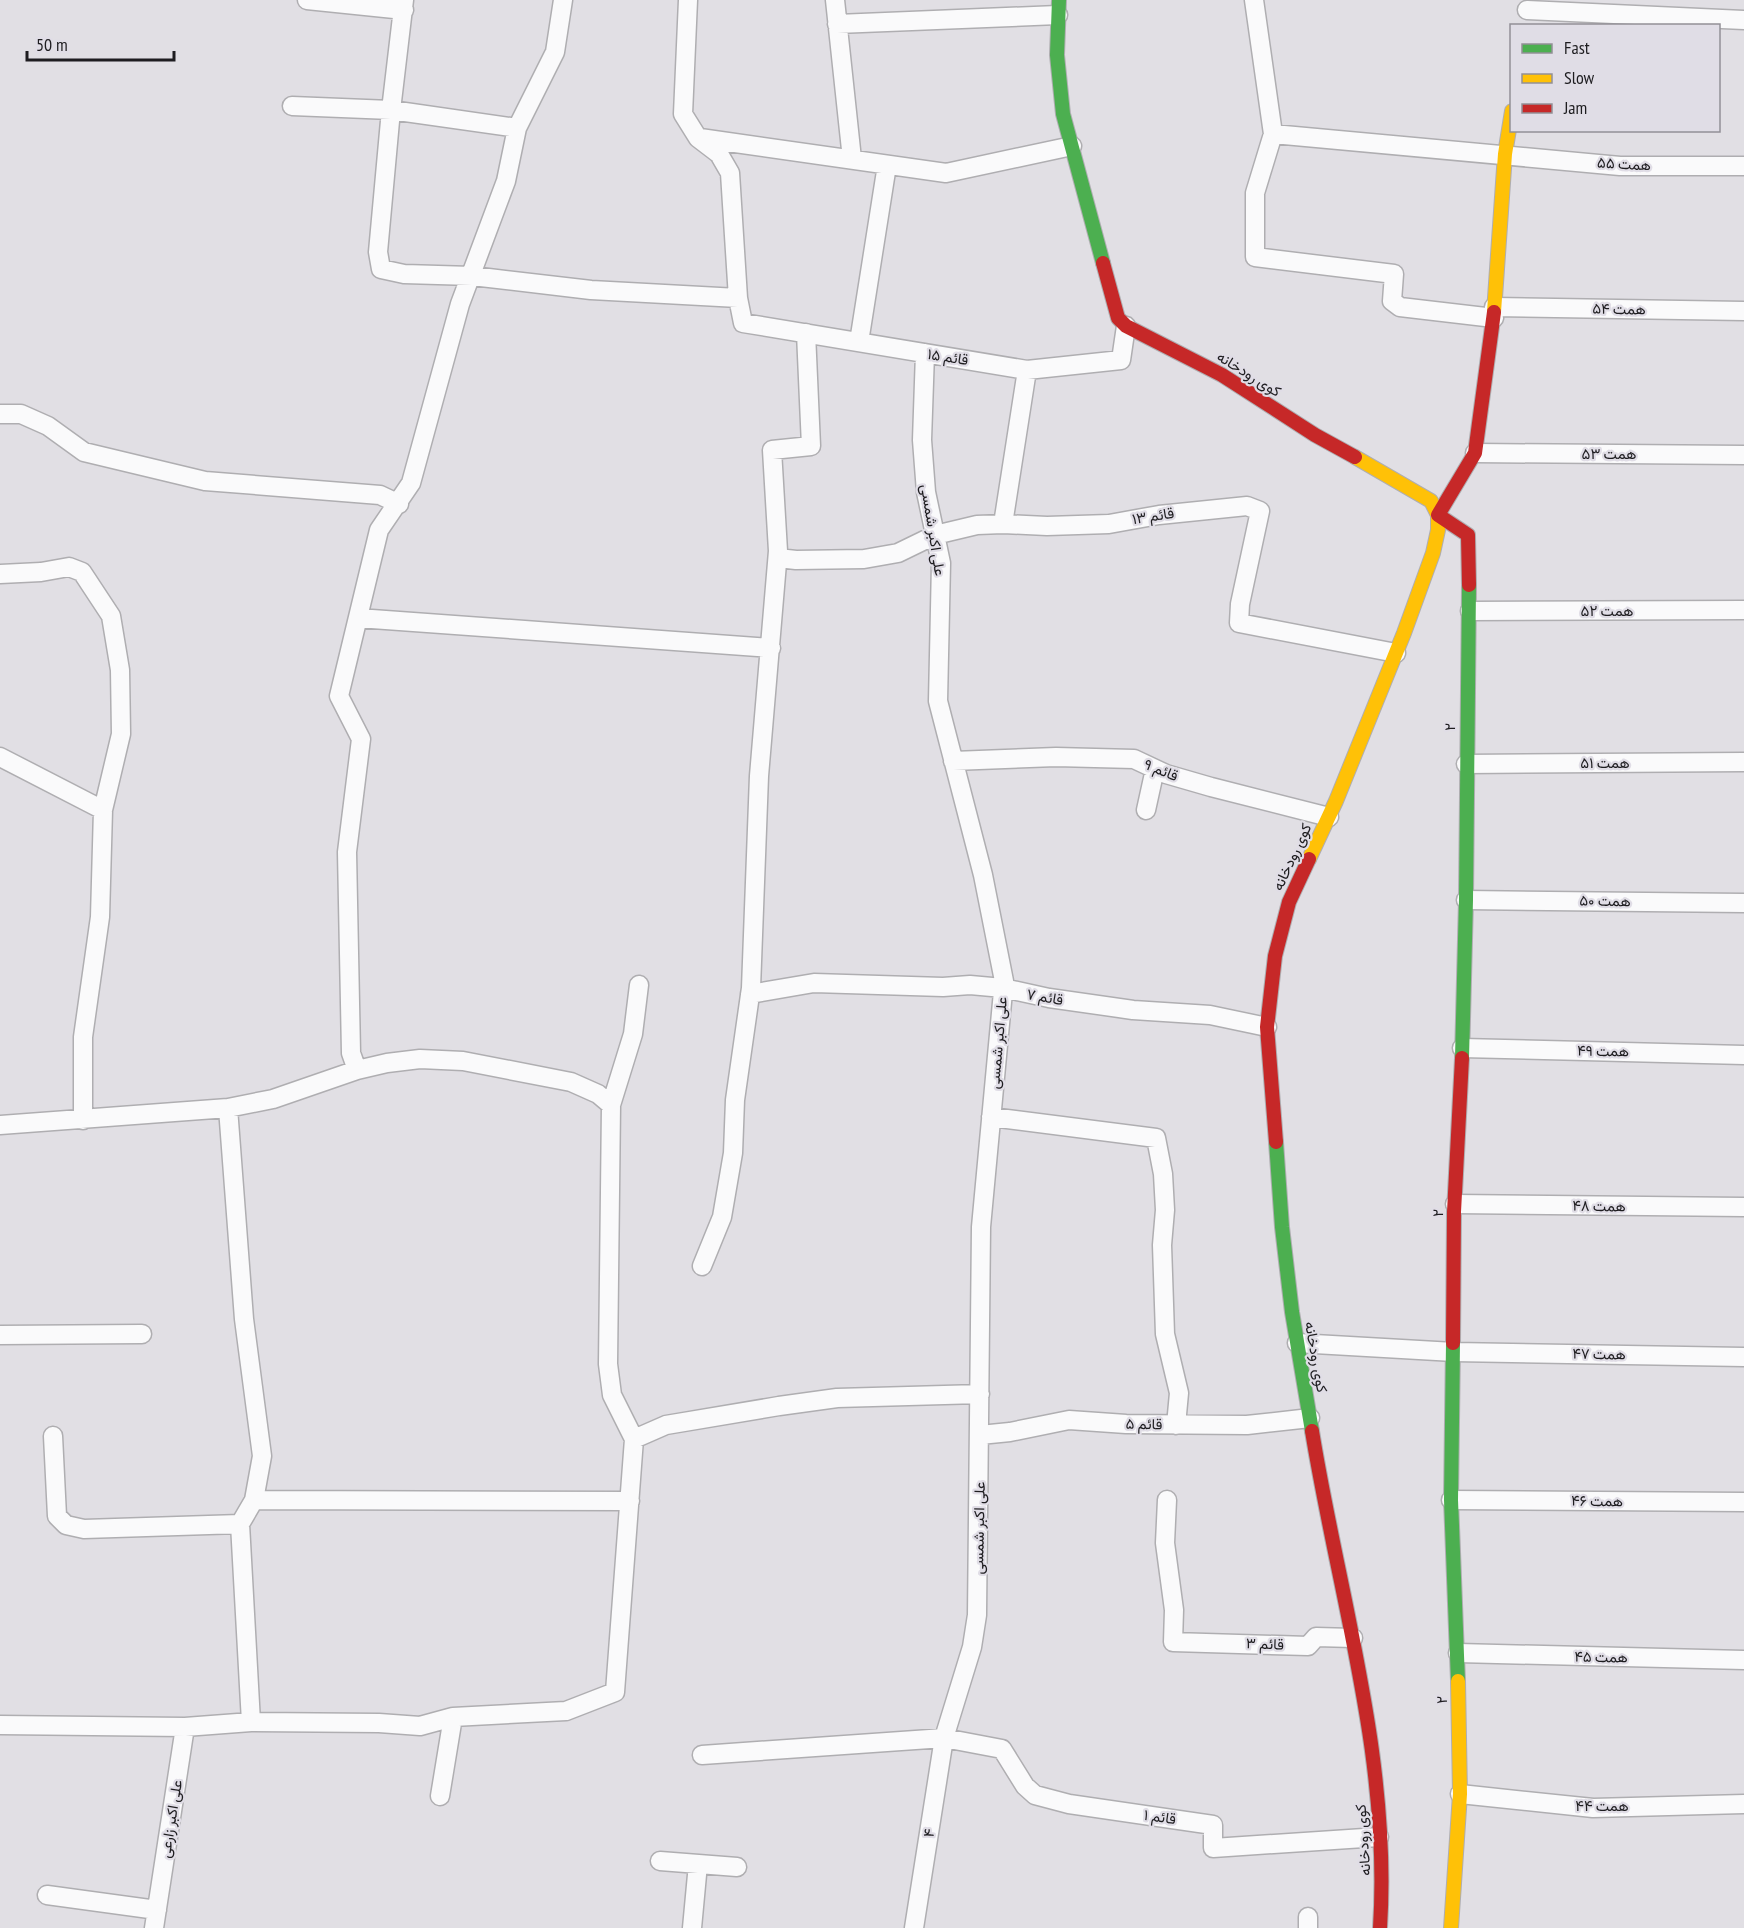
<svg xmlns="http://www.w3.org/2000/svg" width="1744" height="1928" viewBox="0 0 1744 1928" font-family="'PT Sans Narrow',Vazirmatn,sans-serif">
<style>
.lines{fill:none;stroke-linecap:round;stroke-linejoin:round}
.street-casing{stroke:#afaeb1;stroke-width:21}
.fast-casing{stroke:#afaeb1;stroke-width:16}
.slow-casing{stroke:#afaeb1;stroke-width:16}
.jam-casing{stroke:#afaeb1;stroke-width:16}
.street{stroke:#fafafb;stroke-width:18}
.fast{stroke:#4caf50;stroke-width:14}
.slow{stroke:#ffc107;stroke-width:14}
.jam{stroke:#c62828;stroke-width:14}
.labels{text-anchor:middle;stroke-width:4.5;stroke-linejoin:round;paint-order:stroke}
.street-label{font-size:15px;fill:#1e1d20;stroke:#e0dde6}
</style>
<rect width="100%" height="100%" fill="#e1dfe4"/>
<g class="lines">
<g class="street-casing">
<path id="street" d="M 307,0 L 404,10
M 404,0 L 391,110 L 378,252 L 381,269 L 404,274 L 472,276 L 591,290 L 738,298
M 688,0 L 683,114 L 698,138 L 719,154 L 730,173 L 738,298 L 743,323 L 1027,370 L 1121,360 L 1126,326
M 835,0 L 852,159
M 1254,0 L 1273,134 L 1620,166 L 1744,166
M 1527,10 L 1744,20
M 837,24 L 1058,15
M 292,106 L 391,110 L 517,128
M 1273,134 L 1255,193 L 1255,257 L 1394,274 L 1392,301 L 1400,307 L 1494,318
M 700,138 L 946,173 L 1072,146
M 1494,307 L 1744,311
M 859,342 L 887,165
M 0,414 L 21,414 L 48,426 L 84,452 L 205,481 L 380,495 L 399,504
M 1475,453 L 1744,455
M 1003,524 L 1027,370
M 778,558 L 796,560 L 864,559 L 898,553 L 935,535 L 977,525 L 1003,524 L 1047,526 L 1109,524 L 1159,515 L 1247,506 L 1260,511 L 1240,604 L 1239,623 L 1396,653
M 0,574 L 41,572 L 69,567 L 82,572 L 111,616 L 120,670 L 121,734 L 103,810 L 100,917 L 83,1037 L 83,1120
M 1470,611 L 1744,610
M 358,618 L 771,648
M 0,757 L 103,810
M 953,761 L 1056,757 L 1134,759 L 1166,774 L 1211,787 L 1329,817
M 1466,764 L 1744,762
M 1146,810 L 1155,769
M 1466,900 L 1744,903
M 750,994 L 814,983 L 943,987 L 970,985 L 1003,988 L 1049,998 L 1133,1010 L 1210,1015 L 1267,1027
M 1462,1048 L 1744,1055
M 357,1070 L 351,1053 L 347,852 L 361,739 L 339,696 L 379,530 L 411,483 L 460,304 L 506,181 L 517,128 L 555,52 L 563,0
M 228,1108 L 244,1319 L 262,1456 L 254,1500 L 240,1524 L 251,1722
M 991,1117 L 1156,1138 L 1163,1174 L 1165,1210 L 1162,1245 L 1165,1334 L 1179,1393 L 1176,1425
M 0,1125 L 228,1108 L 273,1099 L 357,1070 L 387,1063 L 420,1059 L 463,1061 L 571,1082 L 598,1094 L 611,1105
M 1455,1204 L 1744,1207
M 702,1266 L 722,1217 L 733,1153 L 735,1100 L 751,988 L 759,776 L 778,551 L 772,450 L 811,446 L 806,333
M 0,1335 L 142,1334
M 1297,1343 L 1454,1352 L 1744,1357
M 980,1435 L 1010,1432 L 1069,1420 L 1126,1424 L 1247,1425 L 1310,1418
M 53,1436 L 57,1516 L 66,1525 L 84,1529 L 240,1524
M 634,1439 L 612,1395 L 608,1364 L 611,1105 L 633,1034 L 639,985
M 254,1500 L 630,1501
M 1167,1500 L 1165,1543 L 1174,1610 L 1173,1642 L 1308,1646 L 1316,1637 L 1353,1638
M 1451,1500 L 1744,1502
M 1458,1653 L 1744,1660
M 0,1725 L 185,1727 L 251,1722 L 379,1723 L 420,1726 L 453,1717 L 566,1711 L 615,1692 L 634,1439 L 666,1425 L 779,1406 L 837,1398 L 980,1394
M 702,1755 L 944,1738 L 1002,1749 L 1025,1786 L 1035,1795 L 1069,1804 L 1213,1825 L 1213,1848 L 1379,1837
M 1460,1794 L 1593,1808 L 1744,1804
M 440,1796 L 453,1717
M 660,1861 L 737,1867
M 47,1895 L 157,1910
M 154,1928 L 185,1727
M 692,1928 L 698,1864
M 914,1928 L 944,1738 L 972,1647 L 977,1615 L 981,1227 L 1004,981 L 983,875 L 938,701 L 941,563 L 926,492 L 922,440 L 925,353
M 1308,1928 L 1308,1917"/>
</g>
<g class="fast-casing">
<path id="fast" d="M 1059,0 L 1057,55 L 1063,114 L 1103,263
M 1462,1058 L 1466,900 L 1469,585
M 1276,1142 L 1282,1227 L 1292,1312 L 1312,1431
M 1453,1343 L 1451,1500 L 1458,1681"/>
</g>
<g class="slow-casing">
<path id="slow" d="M 1494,312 L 1505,154 L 1512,111
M 1309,859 L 1336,801 L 1404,633 L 1433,553 L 1438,530 L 1438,515 L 1431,501 L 1355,457
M 1451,1928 L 1460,1794 L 1458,1681"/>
</g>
<g class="jam-casing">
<path id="jam" d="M 1103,263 L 1118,318 L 1126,326 L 1222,375 L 1315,435 L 1355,457
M 1469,585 L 1468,535 L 1438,515 L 1475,453 L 1494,312
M 1276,1142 L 1267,1027 L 1275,956 L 1289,902 L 1309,859
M 1453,1343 L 1454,1212 L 1462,1058
M 1312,1431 C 1339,1597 1391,1758 1380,1928"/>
</g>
<use href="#street" class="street"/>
<use href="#fast" class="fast"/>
<use href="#slow" class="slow"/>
<use href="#jam" class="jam"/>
</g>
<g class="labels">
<g class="street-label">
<text transform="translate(1624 164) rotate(3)" y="5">همت ۵۵</text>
<text transform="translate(1619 309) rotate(1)" y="5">همت ۵۴</text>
<text transform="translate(948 357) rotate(9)" y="5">قائم ۱۵</text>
<text transform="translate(1249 374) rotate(32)" y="5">کوی رودخانه</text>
<text x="1609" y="459">همت ۵۳</text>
<text transform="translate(1153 516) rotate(-9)" y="5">قائم ۱۳</text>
<text transform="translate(933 530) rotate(81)" y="5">علی اکبر شمسی</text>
<text x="1607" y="616">همت ۵۲</text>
<text transform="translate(1450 727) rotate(-89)" y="5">۲</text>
<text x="1605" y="768">همت ۵۱</text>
<text transform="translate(1161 770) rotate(22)" y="5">قائم ۹</text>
<text transform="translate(1292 857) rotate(-65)" y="5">کوی رودخانه</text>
<text transform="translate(1605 901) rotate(1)" y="5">همت ۵۰</text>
<text transform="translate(1045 997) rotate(10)" y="5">قائم ۷</text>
<text transform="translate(998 1043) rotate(-85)" y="5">علی اکبر شمسی</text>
<text transform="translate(1603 1051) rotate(1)" y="5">همت ۴۹</text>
<text transform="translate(1599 1206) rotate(1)" y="5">همت ۴۸</text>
<text transform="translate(1438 1213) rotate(-89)" y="5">۲</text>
<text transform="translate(1599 1354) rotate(1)" y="5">همت ۴۷</text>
<text transform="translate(1316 1357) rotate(80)" y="5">کوی رودخانه</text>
<text transform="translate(1144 1424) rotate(1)" y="5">قائم ۵</text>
<text transform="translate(1597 1501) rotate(1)" y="5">همت ۴۶</text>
<text transform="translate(979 1528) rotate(-89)" y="5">علی اکبر شمسی</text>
<text transform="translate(1265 1644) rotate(2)" y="5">قائم ۳</text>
<text transform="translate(1601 1657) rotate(1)" y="5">همت ۴۵</text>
<text transform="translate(1442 1700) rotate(-91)" y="5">۲</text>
<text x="1602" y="1811">همت ۴۴</text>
<text transform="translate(1160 1817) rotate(8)" y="5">قائم ۱</text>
<text transform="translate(171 1819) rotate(-81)" y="5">علی اکبر زارعی</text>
<text transform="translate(929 1833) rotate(-81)" y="5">۴</text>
<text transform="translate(1363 1840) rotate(-94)" y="5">کوی رودخانه</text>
</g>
</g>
<rect x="1510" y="24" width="210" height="108" fill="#e0dde6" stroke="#929097" stroke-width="1.5"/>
<rect x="1522" y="44" width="30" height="9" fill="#4caf50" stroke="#929097" stroke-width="1.5"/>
<text x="1564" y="54" font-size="18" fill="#1e1d20">Fast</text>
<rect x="1522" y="74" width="30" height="9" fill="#ffc107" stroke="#929097" stroke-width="1.5"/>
<text x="1564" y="84" font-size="18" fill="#1e1d20">Slow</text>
<rect x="1522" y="104" width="30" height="9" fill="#c62828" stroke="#929097" stroke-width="1.5"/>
<text x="1564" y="114" font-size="18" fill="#1e1d20">Jam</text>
<path d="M27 51v9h147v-9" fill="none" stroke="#1e1d20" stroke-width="3"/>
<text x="36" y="51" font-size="18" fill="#1e1d20" stroke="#e0dde6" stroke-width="4.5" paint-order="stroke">50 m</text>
</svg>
